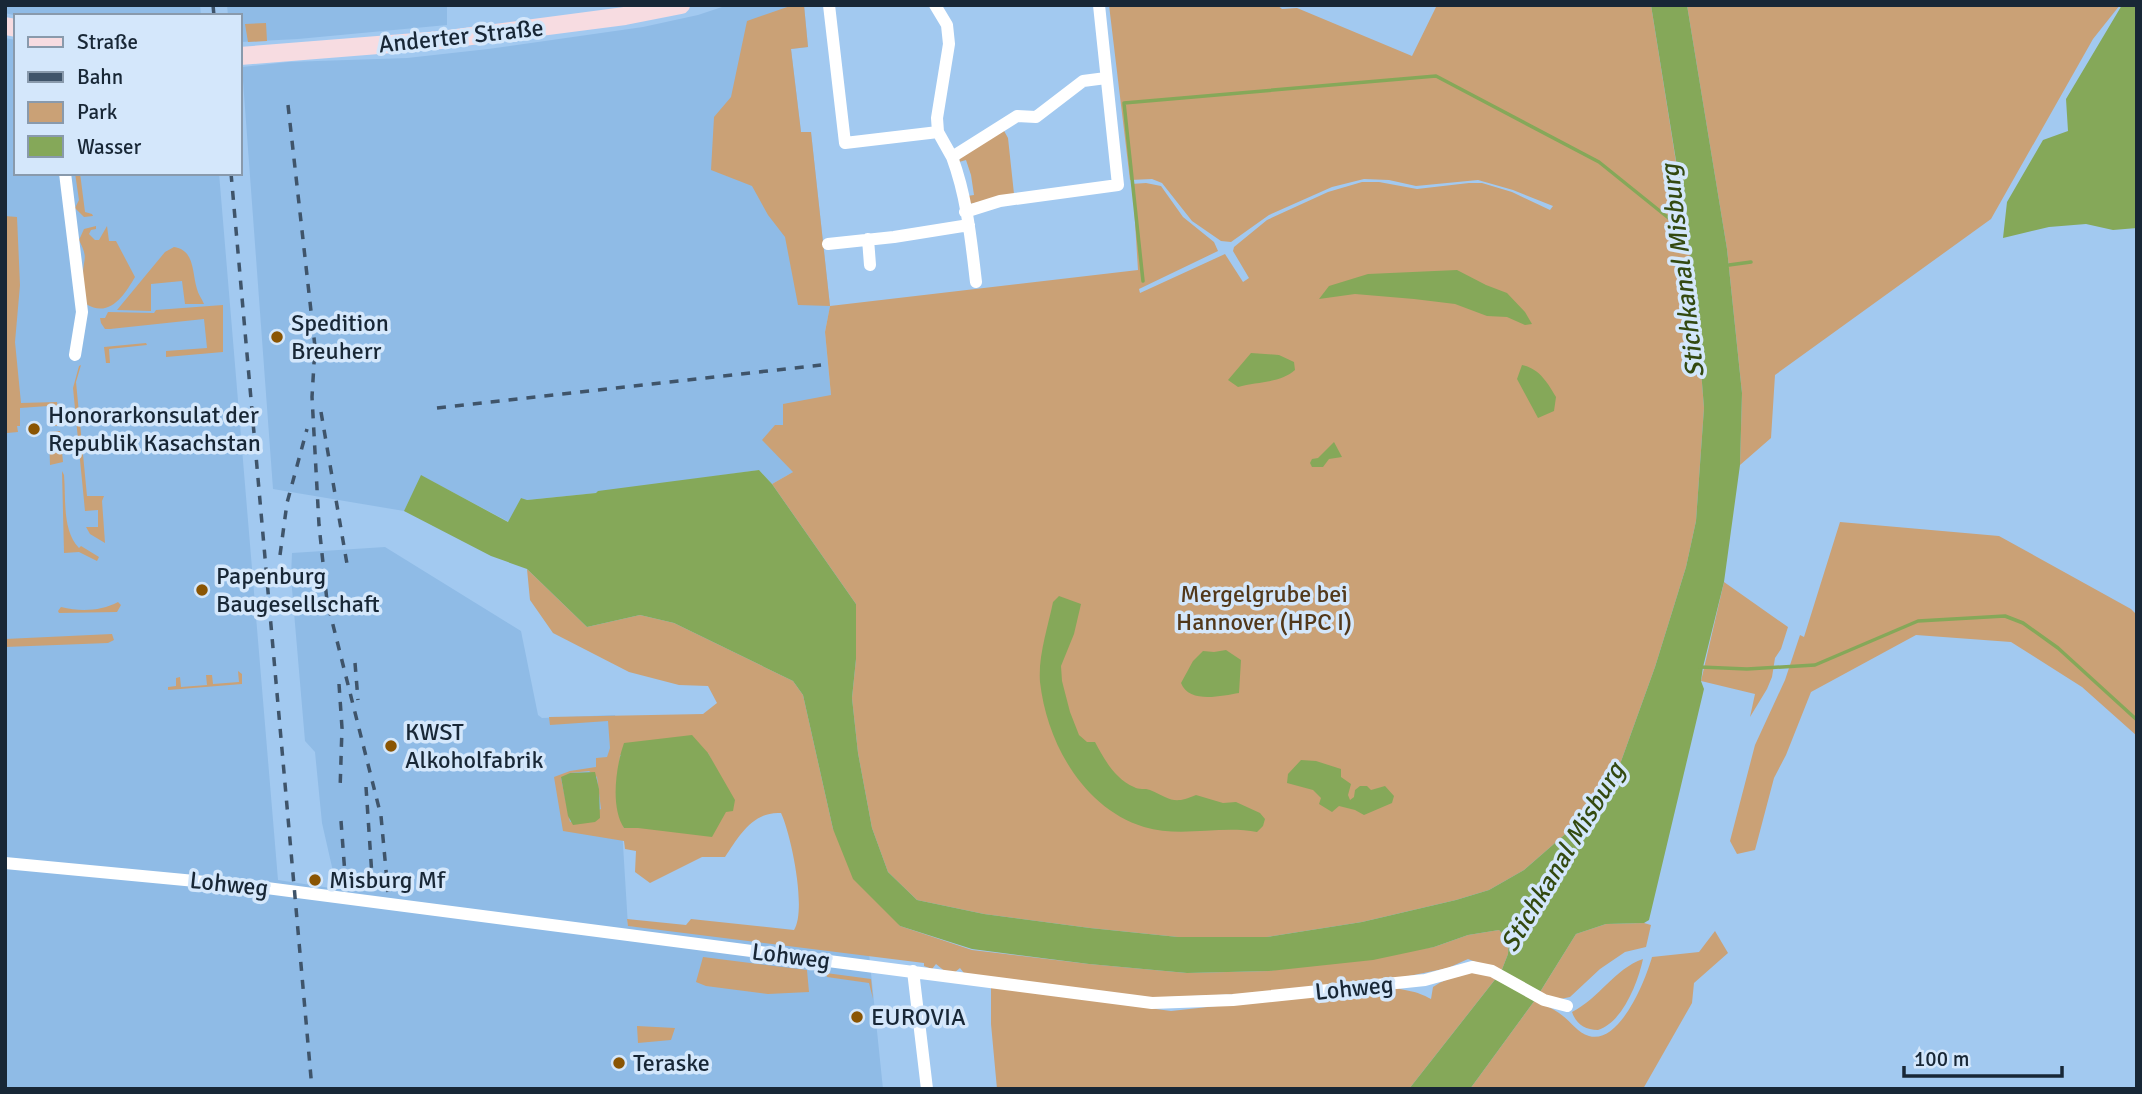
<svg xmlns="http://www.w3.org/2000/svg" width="2142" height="1094" viewBox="0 0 2142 1094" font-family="Signika,sans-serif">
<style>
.built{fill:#8fbbe6}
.green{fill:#caa176;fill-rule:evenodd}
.water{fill:#85a859}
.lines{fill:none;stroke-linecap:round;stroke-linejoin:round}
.stream{stroke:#85a859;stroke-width:3.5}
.street{stroke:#fff;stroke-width:12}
.secondary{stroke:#f7dce1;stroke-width:18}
.rail{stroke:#3f546a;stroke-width:3.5;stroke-dasharray:9 9;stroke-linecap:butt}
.poi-dot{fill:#8a5503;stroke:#d4e7fb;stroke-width:2.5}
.labels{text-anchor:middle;stroke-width:7;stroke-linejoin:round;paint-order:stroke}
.street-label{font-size:24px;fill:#182736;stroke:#d4e7fb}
.poi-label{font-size:24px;fill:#182736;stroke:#d4e7fb;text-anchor:start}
.park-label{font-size:24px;fill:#52381a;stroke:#d4e7fb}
.water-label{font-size:26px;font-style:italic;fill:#334910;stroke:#d4e7fb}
</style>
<rect width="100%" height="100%" fill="#a2c9f0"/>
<path class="built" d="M 5,5 L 200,5 L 201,16 L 17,16 L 5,13 Z
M 227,5 L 447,5 L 447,25 L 298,39 L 240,42 L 240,16 L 228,16 Z
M 728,5 L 804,5 L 808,47 L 791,49 L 801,132 L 811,132 L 830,306 L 825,332 L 831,395 L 793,472 L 772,484 L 759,470 L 597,493 L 526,500 L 521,498 L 509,522 L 422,476 L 404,511 L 273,489 L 242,67 L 288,62 L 407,58 L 488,49 L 643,27 L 698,15 Z
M 5,38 L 16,40 L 16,173 L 219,173 L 278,880 L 337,889 L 322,823 L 315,752 L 305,741 L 291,577 L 292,553 L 385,547 L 521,631 L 538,715 L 542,718 L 615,715 L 628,926 L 868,944 L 883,1089 L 5,1089 Z"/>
<path class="green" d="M 793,5 L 804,5 L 808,47 L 791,49 L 801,132 L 811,132 L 830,306 L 1138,270 L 1133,190 L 1131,184 L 1146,183 L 1161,186 L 1183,217 L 1214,242 L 1218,251 L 1139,289 L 1140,293 L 1225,254 L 1243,282 L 1249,278 L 1233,251 L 1234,247 L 1267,220 L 1328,192 L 1362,182 L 1379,182 L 1417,189 L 1469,183 L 1482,183 L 1512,192 L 1550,210 L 1553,206 L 1513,190 L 1478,180 L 1416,186 L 1389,180 L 1364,179 L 1332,187 L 1269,215 L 1231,242 L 1221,241 L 1192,221 L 1162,183 L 1152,179 L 1130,180 L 1109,5 L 1277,5 L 1282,9 L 1297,8 L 1412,56 L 1437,5 L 1651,5 L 1691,256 L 1697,320 L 1704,408 L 1696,521 L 1686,567 L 1655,667 L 1619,767 L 1578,823 L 1524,870 L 1489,890 L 1456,900 L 1362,922 L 1267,937 L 1178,937 L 1090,928 L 984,914 L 917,900 L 888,872 L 872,828 L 858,753 L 852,698 L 856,659 L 856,604 L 772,484 L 793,472 L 762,440 L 775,425 L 783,425 L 783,404 L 831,395 L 825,332 L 830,306 L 798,305 L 785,237 L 768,215 L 752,186 L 711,170 L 714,117 L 731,97 L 747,21 Z
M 1687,5 L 2120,5 L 2093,39 L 1991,219 L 1775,375 L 1771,438 L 1740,465 L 1742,393 L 1727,249 Z
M 266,23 L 267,41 L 248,42 L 245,24 Z
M 1003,129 L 1008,138 L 1014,194 L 970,204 L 967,196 L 974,195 L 971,175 L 966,160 L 959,162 L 960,157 Z
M 75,173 L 80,173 L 85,212 L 92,214 L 93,216 L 84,217 L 75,208 L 79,200 Z
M 5,216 L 17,217 L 20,285 L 15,342 L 21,403 L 57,402 L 60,426 L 50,426 L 48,406 L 20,408 L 20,426 L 17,426 L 18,432 L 7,433 L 5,452 Z
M 96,226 L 96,229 L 91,230 L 89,234 L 95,240 L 99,240 L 107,226 L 109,241 L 116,241 L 135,277 C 125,294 110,319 86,304 C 85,294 82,283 83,273 C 84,256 88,258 79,240 L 84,229 Z
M 174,247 C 195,250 192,273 197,289 C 198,294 202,299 204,304 L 185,304 L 182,281 L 151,284 L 151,311 L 117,310 L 165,252 Z
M 223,305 L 223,352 L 166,357 L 166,351 L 207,348 L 204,319 L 110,329 L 105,329 L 101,323 L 100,318 L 105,318 L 108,312 L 154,313 L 156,310 Z
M 146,343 L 147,345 L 109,349 L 110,363 L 106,363 L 104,347 Z
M 81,365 L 76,382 L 87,496 L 104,496 L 102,501 L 105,543 L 90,534 L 86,527 L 98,527 L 98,510 L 85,511 L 73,388 L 79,366 Z
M 60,431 L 63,462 L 50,465 L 49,432 Z
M 62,471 L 64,475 C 66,498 62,531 79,548 L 81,546 L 99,557 L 97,561 L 79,552 L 64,553 Z
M 1840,522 L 1999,536 L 2131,609 L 2137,615 L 2137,736 L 2082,687 L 2011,642 L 1916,635 L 1811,692 L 1786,755 L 1774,778 L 1755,850 L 1737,854 L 1730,841 L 1755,745 L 1785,680 L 1800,635 L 1804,637 Z
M 527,569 L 587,627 L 640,615 L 674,623 L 793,681 L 803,695 L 833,829 L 900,926 L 972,950 L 1089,964 L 1187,973 L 1269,971 L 1434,947 L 1468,935 L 1499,930 L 1509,939 L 1508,954 L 1501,972 L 1409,1089 L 997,1089 L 991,1024 L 991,987 L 1171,1011 L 1390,987 C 1407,991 1415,990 1431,999 L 1433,987 C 1451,975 1473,971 1494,969 L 1468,959 L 1448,968 L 1394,979 L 1291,992 L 1142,998 L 967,977 L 960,968 L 954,973 L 947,973 L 936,964 L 932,969 L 924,966 L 924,963 L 628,926 L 627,919 L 686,925 L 691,919 L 794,930 C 807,910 791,834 781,813 C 753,811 739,836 725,857 L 702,857 L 650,883 L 635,872 L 636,851 L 625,849 L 624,841 L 563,831 L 554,777 L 570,771 L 596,767 L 596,758 L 607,757 L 610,748 L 608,721 L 550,725 L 549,717 L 703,714 L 717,703 L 708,686 L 679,685 L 629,672 L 553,633 L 530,600 ZM 708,753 L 718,773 L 638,828 L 624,828 L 617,803 L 620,755 ZM 589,771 L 597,777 L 601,809 L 570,822 L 561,778 L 570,773 Z
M 1724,582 L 1788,627 L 1781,649 L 1775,658 L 1772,677 L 1767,689 L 1750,717 L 1755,694 L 1701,681 Z
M 118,602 L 121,605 L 117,612 L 59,613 L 58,611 L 61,607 C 81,612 101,611 118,602 Z
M 112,634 L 114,640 L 108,643 L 5,647 L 5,639 Z
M 238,671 L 242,674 L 242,684 L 168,690 L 168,687 L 176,686 L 176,678 L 180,677 L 181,687 L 207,685 L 206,675 L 212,675 L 213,684 L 239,682 Z
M 1644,923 L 1651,925 L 1646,947 L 1625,952 L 1600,969 L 1570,997 L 1556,1000 L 1540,992 L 1576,934 L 1606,924 Z
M 1715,931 L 1728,953 L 1694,983 L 1692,1003 L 1643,1089 L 1470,1089 L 1535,1000 C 1543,1004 1552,1008 1559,1013 C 1570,1020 1576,1032 1589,1036 C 1620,1045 1646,979 1652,957 L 1699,952 Z
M 703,957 L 807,970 L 809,992 L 768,994 L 706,986 L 696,982 Z
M 1643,959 C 1638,982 1623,1022 1598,1030 C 1585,1030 1576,1024 1572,1012 C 1600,998 1614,969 1643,959 Z
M 826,973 L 871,979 L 873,999 L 869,983 L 827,977 Z
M 637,1026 L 675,1028 L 671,1040 L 638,1043 Z"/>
<path class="water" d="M 1651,5 L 1687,5 L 1727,249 L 1742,393 L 1740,465 L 1724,582 L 1703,667 L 1701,681 L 1704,689 L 1649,920 L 1644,923 L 1606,924 L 1576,934 L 1535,1000 L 1470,1089 L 1409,1089 L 1501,972 L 1508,954 L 1509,940 L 1499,930 L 1468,935 L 1434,947 L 1373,960 L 1269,971 L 1187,973 L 1089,964 L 972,949 L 900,926 L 853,879 L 833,829 L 803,695 L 793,681 L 674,623 L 640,615 L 587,627 L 527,569 L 491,556 L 404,511 L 421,475 L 508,522 L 521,498 L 527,500 L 596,493 L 598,491 L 759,470 L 772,484 L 856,604 L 856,659 L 852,698 L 858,753 L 872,828 L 888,872 L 917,900 L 984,914 L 1090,928 L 1178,937 L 1267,937 L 1362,922 L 1456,900 L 1489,890 L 1524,870 L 1578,823 L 1619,767 L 1655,667 L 1686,567 L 1696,521 L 1704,408 L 1697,320 L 1686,223 Z
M 2122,5 L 2137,5 L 2137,228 L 2113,230 L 2086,224 L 2049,227 L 2003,238 L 2007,202 L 2043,140 L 2068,131 L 2066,99 Z
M 1457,270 L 1486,285 L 1507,293 L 1525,312 L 1532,324 L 1525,325 L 1507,317 L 1487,316 L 1455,304 L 1414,299 L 1355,294 L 1319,299 L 1329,286 L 1368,274 Z
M 1251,353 L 1279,355 L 1294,362 L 1295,370 C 1279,384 1257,381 1238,387 L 1228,380 Z
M 1522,365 C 1539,368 1548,383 1556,397 L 1554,411 L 1538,418 L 1517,379 Z
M 1334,442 L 1342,457 L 1329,459 L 1323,467 L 1312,467 L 1310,463 L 1312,459 L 1318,458 Z
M 1059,596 L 1081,604 L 1074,634 L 1061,666 L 1062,681 L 1070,712 L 1079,735 L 1087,742 L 1095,742 C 1104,759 1115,779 1134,787 C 1139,790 1145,788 1150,790 C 1171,799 1173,805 1196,795 L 1223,803 L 1236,802 L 1260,813 L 1265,819 L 1263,826 L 1257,832 C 1221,825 1181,838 1144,827 C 1083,808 1047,743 1040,682 C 1038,656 1048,627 1053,602 Z
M 1226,650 L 1241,660 L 1239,693 C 1221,696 1189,704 1181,683 L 1193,661 L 1203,651 L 1214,652 Z
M 692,735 L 708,753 L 735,800 L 733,811 L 726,812 L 712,837 L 638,828 L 624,828 C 610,807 616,766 624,743 Z
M 1301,760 L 1316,761 L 1341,769 L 1341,777 L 1351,784 L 1348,795 L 1350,800 L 1354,797 L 1355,790 L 1360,786 L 1367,786 L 1371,790 L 1385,786 L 1394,796 L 1392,803 L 1364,815 L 1355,810 L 1339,806 L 1332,812 L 1319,804 L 1321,798 L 1313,790 L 1287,783 L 1288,774 Z
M 595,772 L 599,789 L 600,818 L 595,822 L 573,825 L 568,816 L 561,777 L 570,773 Z"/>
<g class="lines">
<path class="stream" d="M 1729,265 L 1751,262
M 1143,281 L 1124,103 L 1436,76 L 1599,162 L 1676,224 L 1690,222
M 1700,667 L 1747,669 L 1815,665 L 1918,621 L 2005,616 L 2023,623 L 2058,648 L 2137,720"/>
<path class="street" d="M 829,5 L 845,143 L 938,132
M 935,5 L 947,25 L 949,44 L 937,118 L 938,132 L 952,157 L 1017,116 L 1036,117 L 1083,81 L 1106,78
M 952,157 C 967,197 971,240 976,282
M 65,173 L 82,312 L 75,355
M 965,212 L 1000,201 L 1118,185 L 1099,5
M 868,239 L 870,265
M 828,244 L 894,237 L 969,225
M 5,863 L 259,887 L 1152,1003 L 1233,1000 L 1425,980 L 1472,967 L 1492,971 L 1544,1000 L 1567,1006
M 913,971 L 927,1089"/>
<path class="secondary" d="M 5,26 L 16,28
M 240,56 L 441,40 L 625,16 L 681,5"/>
<path class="rail" d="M 213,5 L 214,16
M 288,105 L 315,347 L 312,397 L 319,525 L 327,601 L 381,816 L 388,892
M 231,173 L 312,1089
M 437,408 L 821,365
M 321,412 L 347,564
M 280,555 L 287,503 L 307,429
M 355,663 L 358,700
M 339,684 L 342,728 L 340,791
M 366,787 L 373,891
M 341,821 L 346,888"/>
</g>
<g class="poi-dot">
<circle cx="277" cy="337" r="7"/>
<circle cx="34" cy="429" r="7"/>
<circle cx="202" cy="590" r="7"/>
<circle cx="391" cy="746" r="7"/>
<circle cx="315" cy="880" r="7"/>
<circle cx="857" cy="1017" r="7"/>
<circle cx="619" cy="1063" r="7"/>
</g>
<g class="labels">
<g class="street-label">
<text transform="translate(461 36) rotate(-6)" y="8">Anderter Straße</text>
<text transform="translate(229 884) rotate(6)" y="8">Lohweg</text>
<text transform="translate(791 956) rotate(7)" y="8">Lohweg</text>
<text transform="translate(1354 988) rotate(-6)" y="8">Lohweg</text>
</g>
<g class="poi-label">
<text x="291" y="331">Spedition<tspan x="291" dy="28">Breuherr</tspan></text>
<text x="48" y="423">Honorarkonsulat der<tspan x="48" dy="28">Republik Kasachstan</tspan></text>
<text x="216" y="584">Papenburg<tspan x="216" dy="28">Baugesellschaft</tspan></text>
<text x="405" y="740">KWST<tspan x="405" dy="28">Alkoholfabrik</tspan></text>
<text x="329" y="888">Misburg Mf</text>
<text x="871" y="1025">EUROVIA</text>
<text x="633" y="1071">Teraske</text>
</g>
<g class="park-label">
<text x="1264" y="602">Mergelgrube bei<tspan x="1264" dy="28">Hannover (HPC I)</tspan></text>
</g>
<g class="water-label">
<text transform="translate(1682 271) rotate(-97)" y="9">Stichkanal Misburg</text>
<text transform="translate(1562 857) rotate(-59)" y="9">Stichkanal Misburg</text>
</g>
</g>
<rect width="2142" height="1094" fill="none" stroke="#182736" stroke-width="14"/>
<rect x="14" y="14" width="228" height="161" fill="#d4e7fb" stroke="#899aac" stroke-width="2"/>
<rect x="28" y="37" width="35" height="10" fill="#f7dce1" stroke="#899aac" stroke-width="2"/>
<text x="77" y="49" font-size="21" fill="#182736">Straße</text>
<rect x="28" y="72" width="35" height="10" fill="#3f546a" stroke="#899aac" stroke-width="2"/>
<text x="77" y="84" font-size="21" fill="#182736">Bahn</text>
<rect x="28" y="102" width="35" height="21" fill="#caa176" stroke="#899aac" stroke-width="2"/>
<text x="77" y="119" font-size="21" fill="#182736">Park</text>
<rect x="28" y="136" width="35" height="21" fill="#85a859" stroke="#899aac" stroke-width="2"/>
<text x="77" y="154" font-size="21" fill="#182736">Wasser</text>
<path d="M1904 1066v10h158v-10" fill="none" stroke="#182736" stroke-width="3.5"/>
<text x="1914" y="1066" font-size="21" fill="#182736" stroke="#d4e7fb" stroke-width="5" paint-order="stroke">100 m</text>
</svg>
